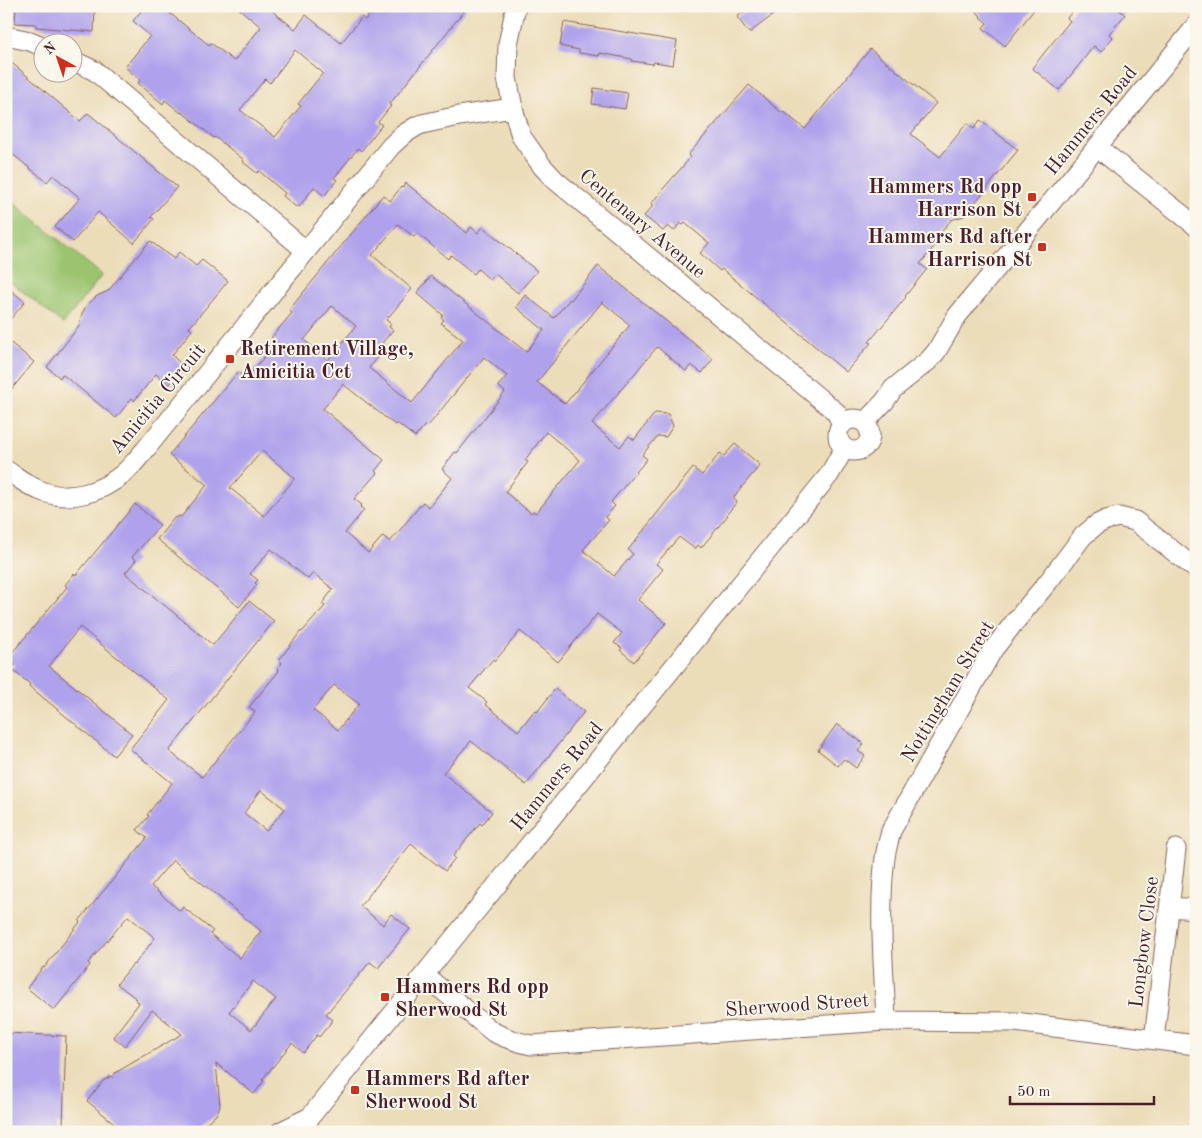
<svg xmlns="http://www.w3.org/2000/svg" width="1202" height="1138" viewBox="0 0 1202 1138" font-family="'Old Standard TT',serif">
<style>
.grass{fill:#9bc470;stroke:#72724e}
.building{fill:#afa1ec;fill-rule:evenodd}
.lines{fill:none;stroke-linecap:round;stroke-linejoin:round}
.minor-casing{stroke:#83625d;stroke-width:21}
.minor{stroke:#fff;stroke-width:19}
.poi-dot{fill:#c8321e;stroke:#fbf7ec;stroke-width:2}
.labels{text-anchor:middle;stroke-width:4;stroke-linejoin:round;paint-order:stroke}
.street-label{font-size:20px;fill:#4a1f2b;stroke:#fbf7ec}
.poi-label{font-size:20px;font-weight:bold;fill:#4a1f2b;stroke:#fbf7ec;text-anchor:start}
</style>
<rect width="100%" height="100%" fill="#fbf7ec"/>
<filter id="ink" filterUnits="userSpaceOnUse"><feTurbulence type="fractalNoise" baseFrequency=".02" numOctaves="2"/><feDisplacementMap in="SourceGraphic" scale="10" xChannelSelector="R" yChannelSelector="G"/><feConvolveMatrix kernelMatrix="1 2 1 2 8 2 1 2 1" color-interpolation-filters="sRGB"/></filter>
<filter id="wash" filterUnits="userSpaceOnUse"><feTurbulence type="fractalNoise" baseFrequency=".0096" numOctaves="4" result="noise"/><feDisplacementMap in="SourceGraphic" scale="20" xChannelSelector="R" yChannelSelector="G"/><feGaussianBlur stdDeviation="1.12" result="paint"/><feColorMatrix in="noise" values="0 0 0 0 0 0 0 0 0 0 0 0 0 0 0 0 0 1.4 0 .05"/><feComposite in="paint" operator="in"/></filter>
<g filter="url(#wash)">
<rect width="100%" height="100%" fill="#ecddb9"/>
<path class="grass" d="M 14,203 L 102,275 L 63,324 L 6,278 L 6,213 Z"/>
<g id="blocks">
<path class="building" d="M 16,6 L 95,6 L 94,32 L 36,27 L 36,24 L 15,23 Z
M 145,6 L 161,6 L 209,45 L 211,43 L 234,61 L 261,27 L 236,6 L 266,6 L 295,29 L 306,15 L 341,43 L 362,17 L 365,20 L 376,6 L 468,6 L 389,105 L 391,106 L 378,122 L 382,125 L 361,151 L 358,148 L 334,178 L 337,180 L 324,196 L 314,187 L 299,207 L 297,205 L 296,207 L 283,196 L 285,193 L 259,171 L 257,173 L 243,162 L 244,160 L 215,137 L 214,138 L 182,112 L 181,113 L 165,100 L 163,104 L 138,83 L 140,80 L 125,67 L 150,36 L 133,21 ZM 295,50 L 323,73 L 298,104 L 301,106 L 275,137 L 240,110 L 265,79 L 270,83 Z
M 752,6 L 785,6 L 749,33 L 737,17 Z
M 970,6 L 1037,6 L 1005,46 L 983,28 L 987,23 L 980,17 L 981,16 Z
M 1077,6 L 1115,6 L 1125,15 L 1109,34 L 1113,37 L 1101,52 L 1094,46 L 1059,90 L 1032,68 L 1070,21 L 1067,18 Z
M 564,22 L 677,41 L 673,65 L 654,62 L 653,64 L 632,61 L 632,59 L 600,53 L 599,56 L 579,53 L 579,50 L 560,46 Z
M 870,49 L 936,103 L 911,134 L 940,157 L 967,123 L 974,129 L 980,120 L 1018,150 L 964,216 L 951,220 L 934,241 L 937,243 L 920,264 L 927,269 L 905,296 L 906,297 L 869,342 L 871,343 L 846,372 L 722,269 L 720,271 L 700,253 L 709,243 L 685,223 L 683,225 L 680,223 L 674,231 L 668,226 L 663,231 L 644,216 L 653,206 L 651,204 L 663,189 L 691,157 L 688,155 L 749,85 L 782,113 L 784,112 L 805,129 Z
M 6,58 L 80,121 L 88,113 L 177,187 L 151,217 L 154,219 L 134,243 L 98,212 L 73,242 L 55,227 L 80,198 L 53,175 L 47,182 L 6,149 Z
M 594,88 L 628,93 L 625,109 L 592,104 Z
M 406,183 L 467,233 L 471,227 L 478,233 L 483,227 L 537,271 L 518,293 L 495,274 L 490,280 L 478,269 L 474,274 L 451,255 L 448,259 L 417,233 L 414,237 L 398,224 L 372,255 L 412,289 L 386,320 L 391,324 L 389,327 L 393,330 L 382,343 L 387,347 L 369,368 L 412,403 L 463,340 L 441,323 L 444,320 L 441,318 L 443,315 L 417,293 L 431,276 L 526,352 L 544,330 L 516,307 L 525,295 L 554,318 L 570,299 L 571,300 L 598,266 L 713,359 L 702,373 L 691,365 L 686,371 L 657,347 L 592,424 L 620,447 L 629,436 L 634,440 L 655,413 L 668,414 L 673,426 L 666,437 L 658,436 L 642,455 L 647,459 L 611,502 L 615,506 L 605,517 L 609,520 L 583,550 L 614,576 L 633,554 L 628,550 L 693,468 L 702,475 L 720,453 L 724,456 L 735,444 L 760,465 L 733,498 L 737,502 L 727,514 L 728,515 L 701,548 L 698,545 L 695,549 L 679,537 L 656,564 L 663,569 L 638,600 L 666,623 L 634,662 L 620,650 L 622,648 L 614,643 L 622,633 L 597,614 L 558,662 L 520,631 L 495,661 L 493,659 L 469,688 L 487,702 L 485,704 L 518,731 L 535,710 L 537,712 L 555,689 L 584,712 L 526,785 L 471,741 L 443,773 L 492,812 L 482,825 L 480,823 L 453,856 L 455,858 L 445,871 L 411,844 L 360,906 L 383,925 L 391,914 L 410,929 L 378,968 L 370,962 L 326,1014 L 333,1020 L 319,1037 L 317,1035 L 303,1053 L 292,1043 L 262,1080 L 264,1081 L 254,1094 L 216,1063 L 220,1106 L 216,1115 L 194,1132 L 125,1132 L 87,1101 L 103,1081 L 111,1076 L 113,1078 L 115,1073 L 182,1034 L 152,1010 L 125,1046 L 113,1037 L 139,1003 L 135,999 L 137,999 L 117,984 L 133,964 L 134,965 L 155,938 L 128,916 L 88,963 L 90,965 L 54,1010 L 27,988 L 43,967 L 44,968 L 80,922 L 79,921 L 147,838 L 137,830 L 149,816 L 147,815 L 172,783 L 130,749 L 169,700 L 80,627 L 49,666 L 132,734 L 114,756 L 29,686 L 30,684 L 11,669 L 15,665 L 7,659 L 67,587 L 65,585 L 74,574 L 76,575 L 135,504 L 160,525 L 132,557 L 136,560 L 125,573 L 213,645 L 249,601 L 274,621 L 169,751 L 202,777 L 255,712 L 249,707 L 279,671 L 277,669 L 282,663 L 279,660 L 301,631 L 302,632 L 325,606 L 322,604 L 333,589 L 313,573 L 308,579 L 271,549 L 250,574 L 258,580 L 255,583 L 257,585 L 239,607 L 157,539 L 175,517 L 177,518 L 179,516 L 181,517 L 207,485 L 169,455 L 238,372 L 246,378 L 277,342 L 271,338 L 292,313 L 289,310 L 383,195 L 390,201 L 401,187 L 402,188 ZM 602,302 L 630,325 L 565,404 L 537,382 ZM 332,306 L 356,326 L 328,360 L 304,340 ZM 484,357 L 507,376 L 498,386 L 505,392 L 457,453 L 455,452 L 442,469 L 452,478 L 429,507 L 423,502 L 390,542 L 383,536 L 368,553 L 345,533 L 364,510 L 360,507 L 362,505 L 354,499 L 377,473 L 375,471 L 384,460 L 323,409 L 343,384 L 395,425 L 397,423 L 415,437 L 426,424 L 428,426 ZM 546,432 L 580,460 L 536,513 L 533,511 L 531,513 L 505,492 L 528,462 L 525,460 ZM 262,451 L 295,478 L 264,516 L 230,488 ZM 334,685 L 359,704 L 338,730 L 313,710 ZM 261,790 L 285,809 L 266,831 L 244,813 ZM 173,860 L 261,931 L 240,958 L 210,934 L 213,931 L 183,907 L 180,911 L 151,886 ZM 253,981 L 276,999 L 251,1030 L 229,1012 Z
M 150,241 L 174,259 L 179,252 L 196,266 L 202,260 L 228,281 L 189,328 L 192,330 L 172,355 L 184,367 L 169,385 L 156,374 L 134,401 L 132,398 L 116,418 L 62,374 L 60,378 L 47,367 L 79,326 L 82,314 L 86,306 L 97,296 L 108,291 Z
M 6,286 L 25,302 L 6,324 Z
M 6,339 L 34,362 L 6,396 Z
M 837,724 L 864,744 L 858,751 L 865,756 L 856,768 L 844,759 L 838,766 L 818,750 Z
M 6,1033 L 66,1036 L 63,1125 L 56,1124 L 55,1132 L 6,1129 Z"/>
</g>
</g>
<g filter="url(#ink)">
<use href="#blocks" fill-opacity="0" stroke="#83625d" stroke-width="1"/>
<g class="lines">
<g class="minor-casing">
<path id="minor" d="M 516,6 L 508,44 L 507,78 L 513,108 L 521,136 L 542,166 L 555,180 L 572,194 L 836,412 L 842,424
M 6,36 L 30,41 L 42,46
M 72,60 L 95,71 L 306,251
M 1097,147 L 1196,226
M838 435a16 16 0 1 1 32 0a16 16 0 1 1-32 0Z
M 864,423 L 885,401 L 893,389 L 928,361 L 936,352 L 957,316 L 1097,147 L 1196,26
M 6,470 C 17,477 27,485 39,490 C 68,503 101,493 124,473 C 132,466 138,458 145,450 L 391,146 L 404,134 L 417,126 L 422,124 L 459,116 L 513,108
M 1170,907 L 1196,909
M 424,975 L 493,1032 C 505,1038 517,1042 531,1045 L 886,1021 L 1015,1022 L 1196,1045
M 886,1021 C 884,967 878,912 885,858 C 886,849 889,840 891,831 L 992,651 L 1013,624 L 1048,582 L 1083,536 L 1096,525 L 1106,520 L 1119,517 L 1135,521 L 1196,569
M 1154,1040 L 1176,849
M 280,1132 L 310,1117
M 303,1132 L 310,1117 L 424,975 L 829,475 L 844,449"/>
</g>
<use href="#minor" class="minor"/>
</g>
</g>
<g class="poi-dot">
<rect x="1027" y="192" width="10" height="10" rx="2.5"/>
<rect x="1037" y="242" width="10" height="10" rx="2.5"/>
<rect x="225" y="354" width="10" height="10" rx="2.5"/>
<rect x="380" y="992" width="10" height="10" rx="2.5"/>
<rect x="350" y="1085" width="10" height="10" rx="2.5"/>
</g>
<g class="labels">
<g class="street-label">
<text transform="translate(1090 120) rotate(-51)" y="7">Hammers Road</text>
<text transform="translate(643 223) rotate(40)" y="7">Centenary Avenue</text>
<text transform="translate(157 398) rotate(-50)" y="7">Amicitia Circuit</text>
<text transform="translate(947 691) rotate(-59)" y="7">Nottingham Street</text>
<text transform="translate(556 776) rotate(-51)" y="7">Hammers Road</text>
<text transform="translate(1143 942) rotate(-83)" y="7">Longbow Close</text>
<text transform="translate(797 1004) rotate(-4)" y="7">Sherwood Street</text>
</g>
<g class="poi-label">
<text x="1022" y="193" text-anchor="end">Hammers Rd opp<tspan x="1022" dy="23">Harrison St</tspan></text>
<text x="1032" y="243" text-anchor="end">Hammers Rd after<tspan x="1032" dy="23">Harrison St</tspan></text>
<text x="240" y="355">Retirement Village,<tspan x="240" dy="23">Amicitia Cct</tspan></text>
<text x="395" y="993">Hammers Rd opp<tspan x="395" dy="23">Sherwood St</tspan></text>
<text x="365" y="1085">Hammers Rd after<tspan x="365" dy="23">Sherwood St</tspan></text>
</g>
</g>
<rect width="1202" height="1138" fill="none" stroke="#fbf7ec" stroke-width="25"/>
<g transform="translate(58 58) rotate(320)"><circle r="24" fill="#fbf7ec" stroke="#b4a19f"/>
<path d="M0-4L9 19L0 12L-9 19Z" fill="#c8321e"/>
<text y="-8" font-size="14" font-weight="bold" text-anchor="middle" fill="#4a1f2b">N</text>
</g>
<path d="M1010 1096v8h144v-8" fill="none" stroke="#4a1f2b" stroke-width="2.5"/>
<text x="1017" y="1096" font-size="15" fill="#4a1f2b" stroke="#fbf7ec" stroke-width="4" paint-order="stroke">50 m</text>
</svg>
